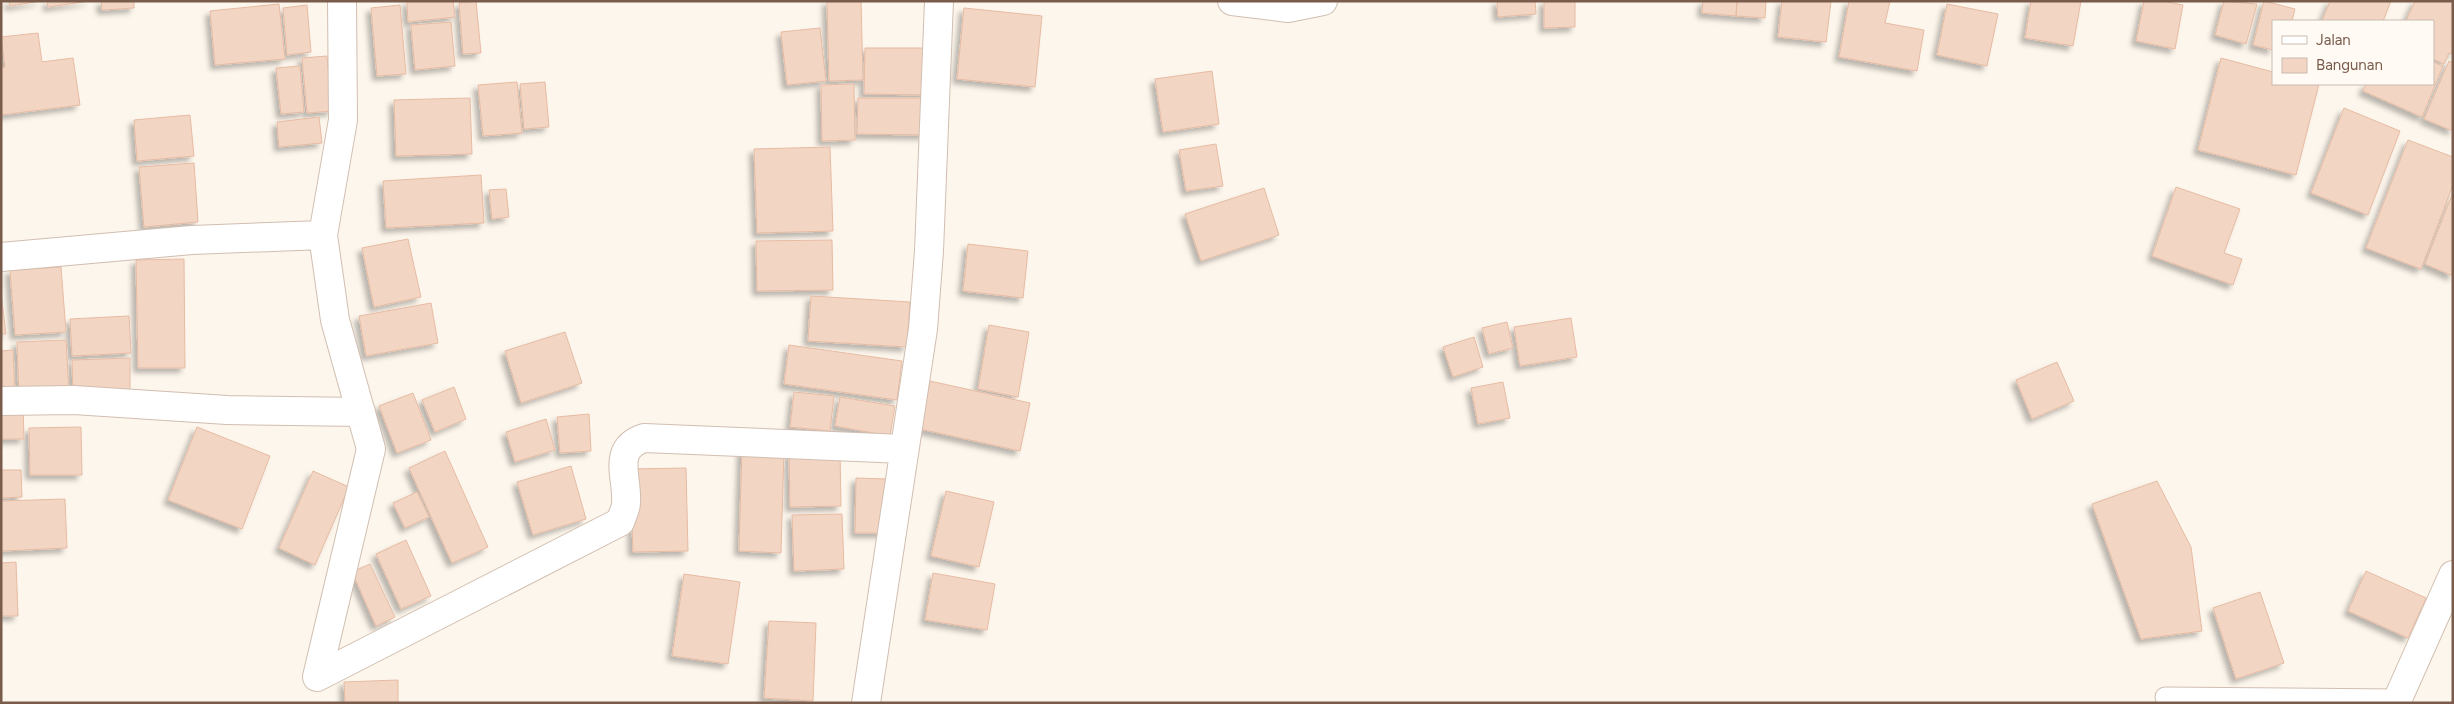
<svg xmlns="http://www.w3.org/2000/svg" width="2454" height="704" viewBox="0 0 2454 704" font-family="Figtree,sans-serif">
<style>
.building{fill:#f3d5c3;stroke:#e6bba3;filter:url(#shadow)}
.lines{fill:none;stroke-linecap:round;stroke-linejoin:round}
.service-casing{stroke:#d1beb0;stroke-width:21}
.minor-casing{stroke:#d1beb0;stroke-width:30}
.service{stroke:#fff;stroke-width:19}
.minor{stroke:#fff;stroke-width:28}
</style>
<defs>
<filter id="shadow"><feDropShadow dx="-4.5" dy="4.5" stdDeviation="2.5" flood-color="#0004"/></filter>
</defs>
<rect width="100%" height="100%" fill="#fdf6ec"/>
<path class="building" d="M 9,1 L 41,1 L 10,6 Z
M 47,1 L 90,1 L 48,7 Z
M 101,1 L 134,1 L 134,8 L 102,10 Z
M 407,1 L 453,1 L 455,17 L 408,22 Z
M 476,1 L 481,53 L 463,54 L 459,3 Z
M 827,1 L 861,1 L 863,80 L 829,81 Z
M 1497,1 L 1535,1 L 1536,14 L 1498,17 Z
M 1544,1 L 1575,1 L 1575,27 L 1544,28 Z
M 1703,1 L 1737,1 L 1736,16 L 1702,13 Z
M 1737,1 L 1766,1 L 1765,18 L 1736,16 Z
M 1782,1 L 1831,1 L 1826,42 L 1778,37 Z
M 1849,1 L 1890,1 L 1885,23 L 1924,30 L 1917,71 L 1839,57 Z
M 2031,1 L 2081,1 L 2073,46 L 2025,38 Z
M 2144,1 L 2163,1 L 2183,5 L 2175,49 L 2136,41 Z
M 2224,1 L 2257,4 L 2246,44 L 2215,35 Z
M 2264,1 L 2295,9 L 2292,21 L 2273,21 L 2273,50 L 2253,45 Z
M 2330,1 L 2391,1 L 2383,21 L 2322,21 Z
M 2415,1 L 2453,1 L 2453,54 L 2449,53 L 2444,64 L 2433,59 L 2433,21 L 2406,21 Z
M 279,4 L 285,59 L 215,65 L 210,11 Z
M 1947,4 L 1998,14 L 1987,66 L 1937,55 Z
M 307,5 L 311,52 L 287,55 L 283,8 Z
M 400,5 L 406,74 L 377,76 L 371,8 Z
M 964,8 L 1042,16 L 1035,87 L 957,79 Z
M 451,22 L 455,66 L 415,70 L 411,25 Z
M 820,28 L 826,81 L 787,85 L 781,32 Z
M 38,33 L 42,62 L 73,58 L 80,105 L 1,115 L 1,68 L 5,67 L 1,37 Z
M 865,48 L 927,48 L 927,95 L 864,94 Z
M 327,56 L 332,111 L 307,113 L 302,58 Z
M 2221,58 L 2273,72 L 2273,84 L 2319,84 L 2296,175 L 2198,150 Z
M 2449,61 L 2453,63 L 2453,131 L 2424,119 Z
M 2433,62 L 2443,66 L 2422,117 L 2363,91 L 2366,84 L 2433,84 Z
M 300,66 L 304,112 L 281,114 L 276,68 Z
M 1212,71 L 1219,124 L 1163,132 L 1155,79 Z
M 517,82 L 522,133 L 483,136 L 478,85 Z
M 545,82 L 549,127 L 524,129 L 520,84 Z
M 854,84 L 855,140 L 822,141 L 821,85 Z
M 470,98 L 472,154 L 396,156 L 394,100 Z
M 858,98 L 926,98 L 926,135 L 857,134 Z
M 2344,108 L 2400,131 L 2368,215 L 2311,193 Z
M 190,115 L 194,156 L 137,161 L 134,120 Z
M 319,117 L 322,143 L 279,147 L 277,122 Z
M 2408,140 L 2453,157 L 2453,185 L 2421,269 L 2366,248 Z
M 1216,144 L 1223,186 L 1186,191 L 1179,150 Z
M 830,147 L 833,231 L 757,233 L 754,149 Z
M 194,163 L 198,222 L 144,227 L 139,167 Z
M 481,175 L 484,223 L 386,228 L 383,181 Z
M 2176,187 L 2240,209 L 2224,253 L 2242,259 L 2233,285 L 2152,256 Z
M 1264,188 L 1279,235 L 1201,261 L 1185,214 Z
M 506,189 L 509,217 L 492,219 L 489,190 Z
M 2453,192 L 2453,276 L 2425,264 Z
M 408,239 L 421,297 L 374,307 L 362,248 Z
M 832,240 L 833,290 L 757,291 L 756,241 Z
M 968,244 L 1028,251 L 1023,298 L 963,291 Z
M 184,259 L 185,368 L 138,368 L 136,260 Z
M 61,267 L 66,332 L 15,335 L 10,270 Z
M 1,293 L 6,334 L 1,334 Z
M 811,296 L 910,302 L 907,347 L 808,341 Z
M 431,303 L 438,343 L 366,356 L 359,316 Z
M 129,316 L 131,353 L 72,356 L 70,319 Z
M 1571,318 L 1577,357 L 1520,366 L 1514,327 Z
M 1507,322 L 1513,348 L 1489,354 L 1482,328 Z
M 989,325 L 1029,332 L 1018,397 L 978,389 Z
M 565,332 L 582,383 L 521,403 L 505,351 Z
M 1474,337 L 1483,367 L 1453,377 L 1443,347 Z
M 66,340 L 69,393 L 19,396 L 17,342 Z
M 789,345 L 902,361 L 897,400 L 784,384 Z
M 13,350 L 15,394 L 1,395 L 1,351 Z
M 130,358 L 130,393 L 73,395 L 72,360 Z
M 2057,362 L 2074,401 L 2032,419 L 2016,380 Z
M 930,381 L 1030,403 L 1020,451 L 920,429 Z
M 1503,382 L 1510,418 L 1478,424 L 1471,388 Z
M 454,387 L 466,419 L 435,432 L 422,400 Z
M 794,392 L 834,396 L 830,431 L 790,427 Z
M 413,393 L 431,440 L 397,453 L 379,406 Z
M 840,397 L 895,406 L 890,436 L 835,426 Z
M 1,407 L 23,407 L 24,439 L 1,439 Z
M 589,414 L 591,451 L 560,453 L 557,417 Z
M 546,419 L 555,450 L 515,462 L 506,432 Z
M 81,427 L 82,475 L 30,475 L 29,428 Z
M 197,427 L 270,456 L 242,529 L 168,500 Z
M 742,448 L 784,450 L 781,553 L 739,551 Z
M 445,451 L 488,547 L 452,563 L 409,468 Z
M 789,453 L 840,453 L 841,506 L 790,507 Z
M 571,466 L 586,519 L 533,535 L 517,482 Z
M 686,468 L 688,551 L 633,552 L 630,469 Z
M 1,470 L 21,470 L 22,497 L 1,498 Z
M 313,471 L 349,487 L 315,565 L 279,548 Z
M 856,478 L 886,479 L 886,533 L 855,533 Z
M 2157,481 L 2191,547 L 2202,631 L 2141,639 L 2092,504 Z
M 946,491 L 994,502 L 979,567 L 931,556 Z
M 417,492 L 429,517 L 405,528 L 393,503 Z
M 65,499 L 67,548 L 1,551 L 1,501 Z
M 842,514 L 844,569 L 794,571 L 792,515 Z
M 406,540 L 431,596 L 401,609 L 376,554 Z
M 16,562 L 18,616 L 1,616 L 1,563 Z
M 370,564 L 395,617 L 376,626 L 352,572 Z
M 2366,571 L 2426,598 L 2408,638 L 2348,611 Z
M 933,573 L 995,584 L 987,630 L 925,620 Z
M 684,574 L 740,582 L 728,664 L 672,656 Z
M 2260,592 L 2284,663 L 2236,679 L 2213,608 Z
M 769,621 L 816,623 L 813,701 L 764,698 Z
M 398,680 L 398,703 L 345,703 L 344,682 Z"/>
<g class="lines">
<g class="service-casing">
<path id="service" d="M 2165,697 L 2398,699"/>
</g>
<g class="minor-casing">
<path id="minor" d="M 1232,1 L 1288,8 L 1323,1
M 1,257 L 192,240 L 323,235
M 1,401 L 74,400 L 227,410 L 361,412
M 317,677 L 620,522 C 622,516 626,509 626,503 C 628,477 611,449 644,438 L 903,449
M 317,677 L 371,449 L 335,320 L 323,235 L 343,120 L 342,1
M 866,703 L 923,329 L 929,251 L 939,1
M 2396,703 L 2453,575"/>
</g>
<use href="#service" class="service"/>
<use href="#minor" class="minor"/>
</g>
<rect width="2454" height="704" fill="none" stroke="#7a5c4d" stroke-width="5"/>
<rect x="2272" y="20" width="162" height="65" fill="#fffaf3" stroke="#cabbb1"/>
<rect x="2282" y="36" width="25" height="8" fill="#ffffff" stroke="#cabbb1"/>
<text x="2316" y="45" font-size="15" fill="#7a5c4d">Jalan</text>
<rect x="2282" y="58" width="25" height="15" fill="#f3d5c3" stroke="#cabbb1"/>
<text x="2316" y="70" font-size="15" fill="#7a5c4d">Bangunan</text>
</svg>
